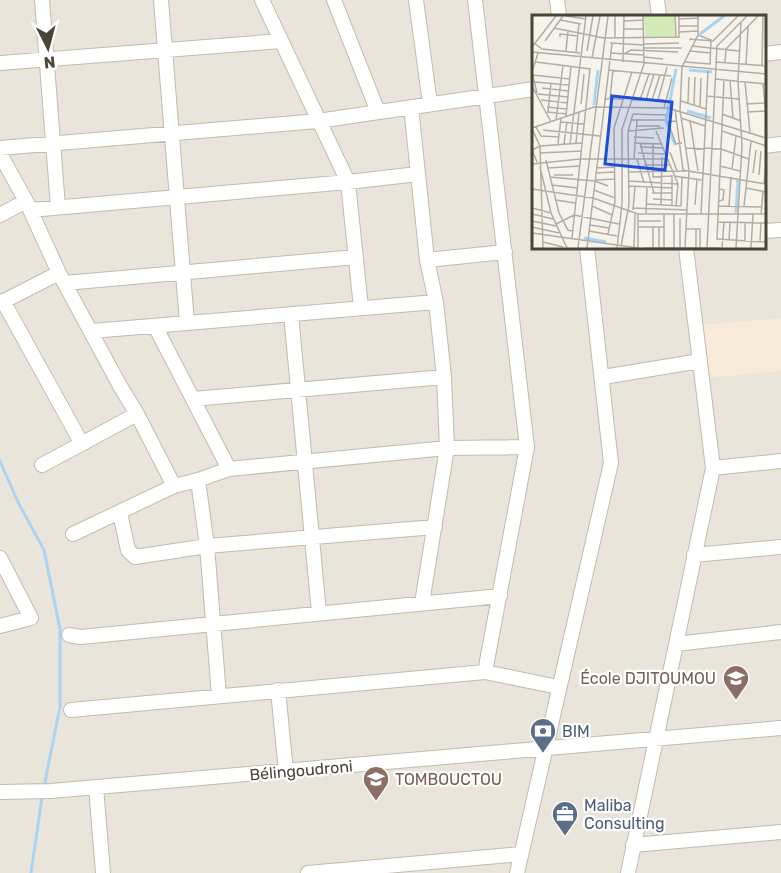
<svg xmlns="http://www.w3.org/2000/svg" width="781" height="873" viewBox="0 0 781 873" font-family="Rubik,sans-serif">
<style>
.residential{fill:#eae5da;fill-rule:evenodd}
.commercial{fill:#f7ead8}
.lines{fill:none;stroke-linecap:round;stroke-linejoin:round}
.stream{stroke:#a9d4f2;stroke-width:3}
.minor-casing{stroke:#c2bbae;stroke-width:16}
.minor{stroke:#fff;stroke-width:14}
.labels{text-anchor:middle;stroke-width:4.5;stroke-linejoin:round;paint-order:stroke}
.education-label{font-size:16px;fill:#785e54;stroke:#fff;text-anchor:end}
.service-label{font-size:16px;fill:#4e5e75;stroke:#fff;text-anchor:start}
.street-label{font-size:16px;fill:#4b4439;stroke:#fff}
.inset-river{fill:none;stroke:#a9d4f2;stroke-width:3}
.inset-road{fill:none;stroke:#b2ada4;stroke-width:1.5}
.view{fill:#1d4ed8;fill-opacity:0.15;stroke:#1d4ed8;stroke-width:3}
.inset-edge{fill:none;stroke:#4b4439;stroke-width:3}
</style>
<rect width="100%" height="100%" fill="#f6f3ec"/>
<path class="residential" d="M 0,0 L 781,0 L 781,873 L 0,873 ZM 534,16 L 764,16 L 764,248 L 534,248 Z"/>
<path class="commercial" d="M 781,318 L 781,371 L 706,378 L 700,325 Z"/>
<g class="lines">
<path class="stream" d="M 0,461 L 18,502 L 44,550 L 60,629 L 60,707 L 44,787
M 31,873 L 42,797"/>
<g class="minor-casing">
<path id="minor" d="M 42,0 L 58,207
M 161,0 L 187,323
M 262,0 L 348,182 L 361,308
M 334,0 L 378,112
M 416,0 L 430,104
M 475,0 L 527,447 L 485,672
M 557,0 L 559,16
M 657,0 L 659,16
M 764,54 L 781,52
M 0,63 L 281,41
M 411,107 L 427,260 L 436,302 L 444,377 L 447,448 L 422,603
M 764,146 L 781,144
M 0,148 L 318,121 L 534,89
M 0,154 L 26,201 L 59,273 L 120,386 L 137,414 L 174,486
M 30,210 L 348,182 L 418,174
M 0,215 L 26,201
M 764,231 L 781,230
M 427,260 L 505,252
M 65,283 L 356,257
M 3,301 L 82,444
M 0,303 L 59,273
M 291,314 L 319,613
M 155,326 L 229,469
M 92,331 L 436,302
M 603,377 L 700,361
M 193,399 L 444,377
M 42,465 L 137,414
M 713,468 L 781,461
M 198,480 L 207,546 L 219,696
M 120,513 L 128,550 L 135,557 L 207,546 L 435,527
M 73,534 L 174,486 L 198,480 L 229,469 L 447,448 L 527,447
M 694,555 L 781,547
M 0,558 L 31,618 L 0,626
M 69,635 L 81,637 L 500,596
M 676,644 L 781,632
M 278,690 L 286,771
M 71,710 L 485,672 L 558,687
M 96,787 L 103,873
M 0,792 L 51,791 L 781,728
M 633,845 L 781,832
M 308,873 L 521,854
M 517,873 L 611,463 L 587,248
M 628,873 L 713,468 L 686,248"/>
</g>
<use href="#minor" class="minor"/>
</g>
<defs>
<g id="school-pin" transform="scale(1.35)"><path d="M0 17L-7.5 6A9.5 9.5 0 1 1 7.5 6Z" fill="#8d6e63" stroke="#fff"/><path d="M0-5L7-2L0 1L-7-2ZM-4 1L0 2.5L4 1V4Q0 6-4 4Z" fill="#fff"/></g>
<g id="bank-pin" transform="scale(1.35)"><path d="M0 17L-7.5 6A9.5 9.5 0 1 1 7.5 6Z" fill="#5c6f8a" stroke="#fff"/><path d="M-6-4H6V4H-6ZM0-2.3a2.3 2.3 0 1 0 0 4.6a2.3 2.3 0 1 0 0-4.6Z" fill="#fff"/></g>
<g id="office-pin" transform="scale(1.35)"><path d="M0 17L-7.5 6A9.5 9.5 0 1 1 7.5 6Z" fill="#5c6f8a" stroke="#fff"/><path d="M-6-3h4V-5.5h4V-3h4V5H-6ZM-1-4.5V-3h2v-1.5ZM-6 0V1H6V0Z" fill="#fff"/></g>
</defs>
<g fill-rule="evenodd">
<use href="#school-pin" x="736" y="678"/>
<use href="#bank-pin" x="543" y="731"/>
<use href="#school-pin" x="376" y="779"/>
<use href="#office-pin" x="565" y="814"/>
</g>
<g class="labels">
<g class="education-label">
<text x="716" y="684">École DJITOUMOU</text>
<text x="395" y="785" text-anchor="start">TOMBOUCTOU</text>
</g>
<g class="service-label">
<text x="562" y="737">BIM</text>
<text x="584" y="811">Maliba<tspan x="584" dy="18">Consulting</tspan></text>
</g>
<g class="street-label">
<text transform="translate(301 770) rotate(-5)" y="6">Bélingoudroni</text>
</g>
</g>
<g transform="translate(532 15)">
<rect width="234" height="234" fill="#f6f3ec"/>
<path d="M 112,1 L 142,1 L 143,21 L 113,22 Z" fill="#d2eab5"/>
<path class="inset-river" d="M 168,19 L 192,1M 157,55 L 180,57M 62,90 L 66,55M 155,96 L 179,103M 143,130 L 134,106 L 144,54M 204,198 L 206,164M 52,223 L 74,227"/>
<path class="inset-road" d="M 34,1 L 54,4M 83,1 L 83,22M 143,1 L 144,22M 147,1 L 147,23M 147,4 L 166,3M 28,5 L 49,9M 92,6 L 111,5M 147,11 L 166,11M 22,13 L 72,23 L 147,22M 92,14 L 111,14M 147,17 L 166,16M 28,22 L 28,19 L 46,21M 157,24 L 181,26 L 206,1M 13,26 L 31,1M 2,28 L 10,34 L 48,38M 78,28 L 112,30M 112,29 L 147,28M 160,31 L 207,36M 0,32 L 24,1M 112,33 L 150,33M 34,36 L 36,16M 55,36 L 61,1M 158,36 L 179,38M 0,37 L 234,59M 44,37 L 47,9M 78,38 L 112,40M 92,39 L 99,35 L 146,37M 112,42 L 131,44M 60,43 L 68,1M 4,47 L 58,54 L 40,223M 91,47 L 92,1M 153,47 L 178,49 L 179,25 L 166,20M 184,47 L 234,51M 193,48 L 194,34 L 226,1M 214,50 L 216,12M 230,51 L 231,1M 76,55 L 139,61M 0,57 L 5,78M 0,57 L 6,38M 1,60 L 38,64M 183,64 L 234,69M 192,65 L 185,224 L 234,227M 198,66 L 201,103M 3,67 L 37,70M 213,67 L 218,117M 231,69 L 234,100M 0,71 L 19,107M 10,73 L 37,76M 6,79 L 36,82M 174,81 L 207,84M 72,84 L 91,84M 78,84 L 81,55M 9,85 L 36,88M 100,85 L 132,85M 108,85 L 117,59M 114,85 L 122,59M 120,85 L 128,60M 126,85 L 135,52M 149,86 L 174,94M 156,88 L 157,62M 49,89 L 52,59M 214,89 L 233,88M 162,91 L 163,62M 15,92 L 35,94M 168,92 L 169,63M 132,93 L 140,63M 143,94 L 151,155 L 234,169M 15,97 L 35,99M 16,97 L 19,68M 216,97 L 234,96M 101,99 L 134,100M 190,99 L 209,106M 34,101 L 39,51M 149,103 L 173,111M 24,105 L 31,50M 99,105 L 133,105M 144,106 L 136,107 L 144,129 L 150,128M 158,106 L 166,156M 29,107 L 52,109M 104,111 L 127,111 L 128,114M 4,112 L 9,121 L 27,122M 0,113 L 62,92 L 136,93 L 234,123M 0,114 L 8,131 L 11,233M 11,115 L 68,121M 96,116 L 132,113M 124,116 L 146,169 L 144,191M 190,116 L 234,131M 102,122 L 122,123M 44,128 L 47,97M 102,128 L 129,129M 108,128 L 122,178M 26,129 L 29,103M 32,129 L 35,107M 38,129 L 54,1M 108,132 L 131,133M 154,133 L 172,134M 172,133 L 189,134 L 217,144M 138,137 L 145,156M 8,138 L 49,136M 106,138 L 133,139M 102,144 L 105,105M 105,144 L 112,168M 14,145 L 27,198 L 36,215 L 40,216M 5,147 L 0,135 L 8,131 L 50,128M 0,149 L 48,144 L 135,144M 112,150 L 138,150M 188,151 L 208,156M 8,152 L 19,198 L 35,233M 16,153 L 47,151M 64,153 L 82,152M 200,154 L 204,121M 96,157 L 154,156M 64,158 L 82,157M 221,158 L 224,135M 22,160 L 41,160M 140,160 L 140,190M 227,160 L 229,136M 142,161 L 170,165M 18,162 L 63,166 L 76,171M 120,162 L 140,161M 121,162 L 121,129M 63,165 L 82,164M 97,166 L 146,169M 232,168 L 234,149M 20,170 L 45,173M 97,171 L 140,173M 214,173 L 234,177M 0,174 L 61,183 L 106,199 L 234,199M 62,175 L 83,183M 120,178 L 140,178M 121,184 L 140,185M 24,185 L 43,188M 187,186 L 191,185 L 192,175 L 187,174M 114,189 L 149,191M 129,190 L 130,142M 163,190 L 165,164M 60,191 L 80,200M 149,191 L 150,162M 186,191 L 229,192M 197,191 L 199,162M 212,191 L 219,126M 0,193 L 19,198M 101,193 L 155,195M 101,195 L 103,171M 0,199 L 21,204M 106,199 L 106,233M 114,199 L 115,172M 132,199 L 132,233M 169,199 L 176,56M 229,199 L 231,177M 0,206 L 24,211M 106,206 L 129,206M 186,207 L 234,208M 24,209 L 42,200 L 87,209M 58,210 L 77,213M 0,212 L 27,218M 106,212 L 132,212M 121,212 L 121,233M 154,214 L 168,214 L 168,233M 164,214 L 164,233M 57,216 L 85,221M 0,218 L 106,233M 76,219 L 83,187 L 82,113 L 100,57M 197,225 L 198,207M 213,226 L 213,207M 11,227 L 31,232M 228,227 L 229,208M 89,231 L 97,190 L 96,116 L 101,99M 46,233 L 76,1M 55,233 L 80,29M 85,233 L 90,189 L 90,114 L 112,49 L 111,1M 102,233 L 103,199M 112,233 L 187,233M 127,233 L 127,212M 142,233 L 142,199M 148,233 L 148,203M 153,233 L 157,155 L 148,95 L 150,52 L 166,20 L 166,1M 175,233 L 185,31 L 215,1M 190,233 L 192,207M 204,233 L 210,131 L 206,66 L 209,8M 219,233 L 221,199"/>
<path class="view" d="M 80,81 L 140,87 L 133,155 L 73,149 Z"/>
<rect width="234" height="234" class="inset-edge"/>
</g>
<g transform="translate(48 48) rotate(174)" stroke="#ffffff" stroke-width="4.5" paint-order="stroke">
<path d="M0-4.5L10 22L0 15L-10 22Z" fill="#4b4439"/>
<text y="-9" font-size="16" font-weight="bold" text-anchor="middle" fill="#4b4439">N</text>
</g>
</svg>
